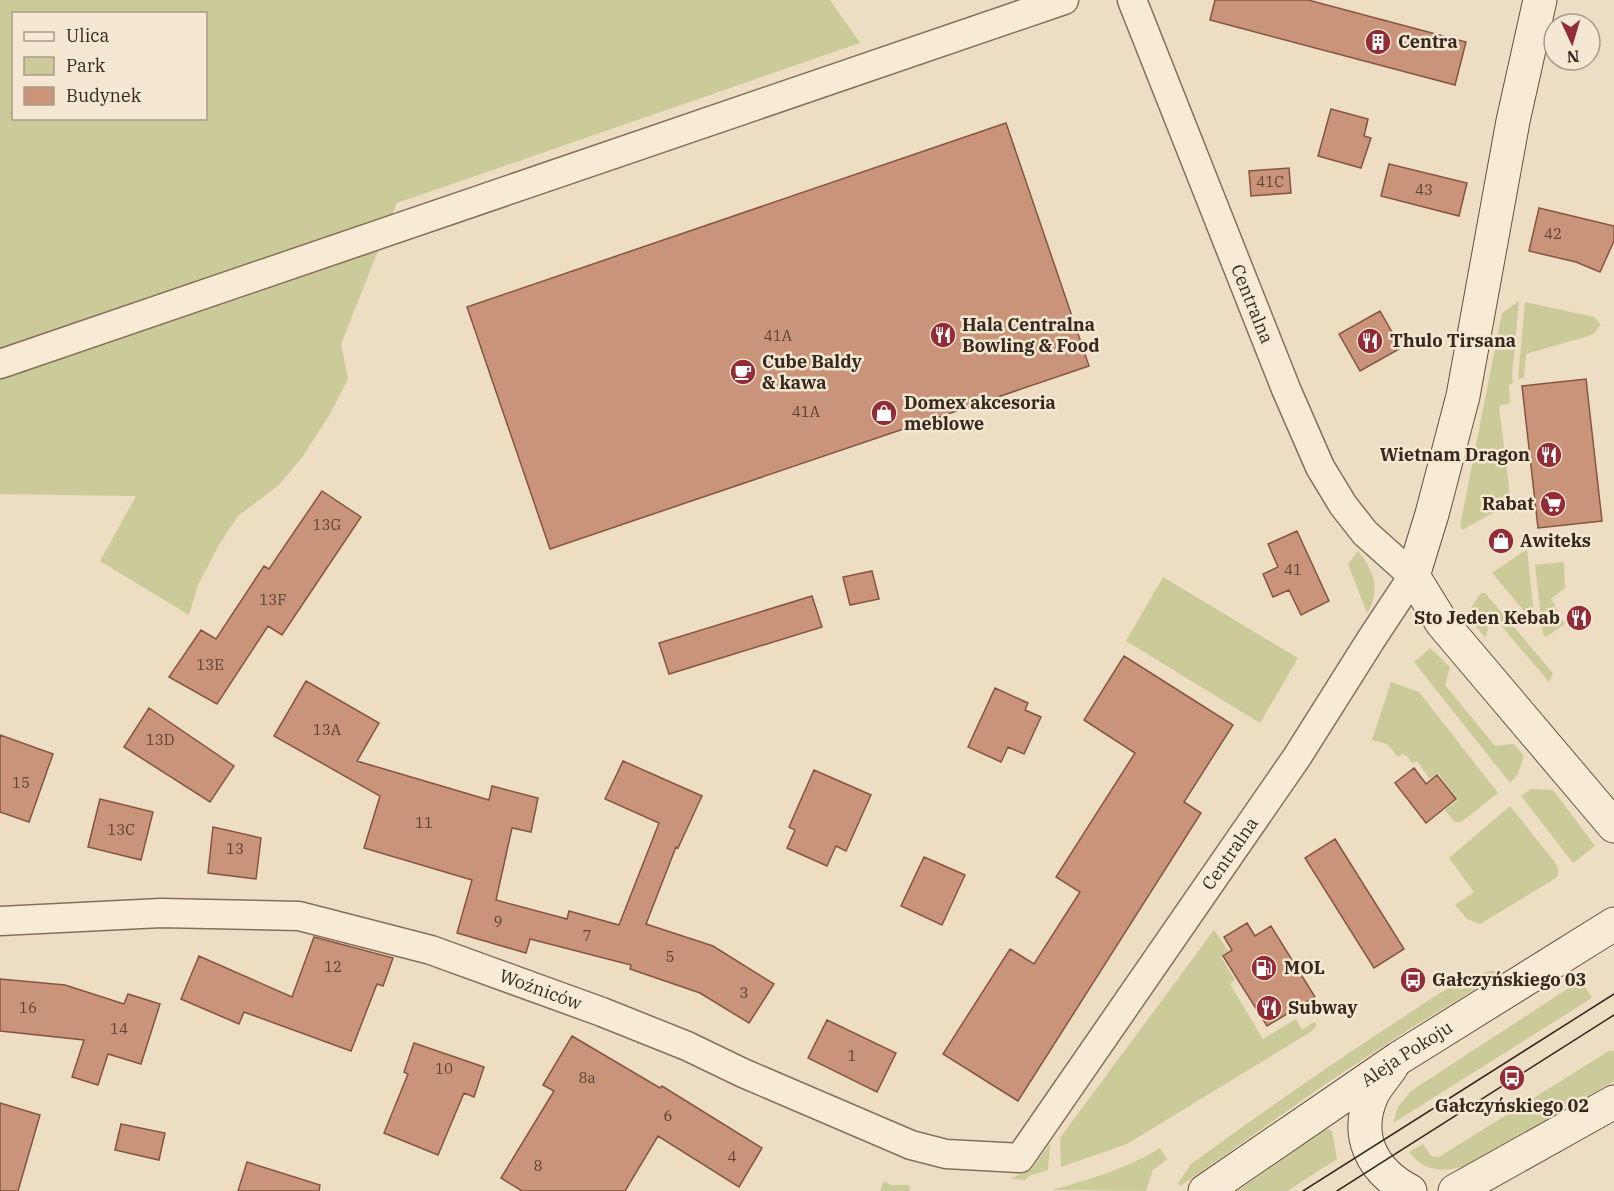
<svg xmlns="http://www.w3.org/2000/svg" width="1614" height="1191" viewBox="0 0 1614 1191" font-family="'IBM Plex Serif',serif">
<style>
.green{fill:#cacb98;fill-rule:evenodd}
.building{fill:#ca947a;stroke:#855541;stroke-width:1.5}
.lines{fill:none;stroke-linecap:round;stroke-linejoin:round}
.street-casing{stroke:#876e5b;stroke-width:31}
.secondary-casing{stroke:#694f3e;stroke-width:35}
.street{stroke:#f8ebd6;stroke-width:28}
.secondary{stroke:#f8ebd6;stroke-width:33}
.tram{stroke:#37281e;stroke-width:1.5}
.labels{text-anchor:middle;stroke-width:5;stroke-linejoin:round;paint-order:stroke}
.number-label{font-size:15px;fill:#5c4335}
.poi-label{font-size:18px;font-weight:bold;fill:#37281e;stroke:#f5e8d3;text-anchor:start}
.street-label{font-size:18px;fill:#37281e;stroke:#f5e8d3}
</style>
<rect width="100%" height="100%" fill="#edddc3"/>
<path class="green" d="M 0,0 L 830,0 L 860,43 L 397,203 L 341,344 L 348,379 L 330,414 L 303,456 L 279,485 L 238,516 L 220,543 L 198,585 L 189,615 L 100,561 L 136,496 L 0,494 ZM 14,14 L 206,14 L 206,118 L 14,118 Z
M 1519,301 L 1512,376 L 1513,383 L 1509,385 L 1510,403 L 1499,406 L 1511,503 L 1462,530 L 1460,526 L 1502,313 Z
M 1525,302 L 1594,317 L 1601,325 L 1593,334 L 1588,336 L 1526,354 L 1524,378 L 1518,379 Z
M 1527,549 L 1535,624 L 1492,573 Z
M 1358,551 C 1374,571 1381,590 1367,613 L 1348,564 Z
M 1564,562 L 1565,588 L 1551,599 L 1565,624 L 1546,637 L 1543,634 L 1535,565 Z
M 1163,577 L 1298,658 L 1260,723 L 1126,641 Z
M 1481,593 L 1485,593 L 1553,673 L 1549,682 L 1493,616 L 1485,637 L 1466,615 Z
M 1430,648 L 1450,667 L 1445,685 L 1495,746 L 1514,744 L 1524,756 L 1518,774 L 1510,783 L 1414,662 Z
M 1391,682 L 1419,692 L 1498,793 L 1461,822 L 1454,822 L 1445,810 L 1458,800 L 1438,773 L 1430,779 L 1417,761 L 1412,763 L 1407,756 L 1402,754 L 1398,757 L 1387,744 L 1372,740 Z
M 1531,789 L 1553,790 L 1595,846 L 1573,863 L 1521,796 Z
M 1510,806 L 1553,860 C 1558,867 1561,871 1556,878 L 1480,924 L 1467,919 L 1455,905 L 1474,892 L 1449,858 Z
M 1214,930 L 1229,952 L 1221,957 L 1235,980 L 1230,984 L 1263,1039 L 1296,1019 L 1302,1030 L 1314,1022 L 1317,1024 L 1312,1031 L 1127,1144 L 1061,1167 L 1060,1138 Z
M 1501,970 L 1502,973 L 1411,1028 L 1327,1083 L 1189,1180 L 1180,1186 L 1178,1183 L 1191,1164 C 1260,1114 1328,1066 1399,1020 C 1427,1002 1467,971 1501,970 Z
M 1581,980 L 1592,998 L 1393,1123 L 1398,1107 L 1411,1091 Z
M 1609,1051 L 1614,1051 L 1614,1081 L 1463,1167 C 1440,1172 1424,1171 1409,1152 L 1423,1144 L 1431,1156 L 1439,1157 Z
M 1329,1129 L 1332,1132 L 1337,1159 L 1287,1191 L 1237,1191 L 1325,1130 Z
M 1050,1144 L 1048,1170 L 1029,1176 L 1025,1180 L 1010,1179 L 1032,1169 Z
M 1160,1148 L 1167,1159 L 1153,1170 L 1146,1191 L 1052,1190 C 1090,1179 1126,1169 1160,1148 Z
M 884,1181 L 891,1185 L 909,1185 L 910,1191 L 880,1191 Z"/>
<path class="building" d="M 1215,0 L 1308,0 L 1466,42 L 1455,85 L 1210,20 Z
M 1331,109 L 1368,119 L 1364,136 L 1371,138 L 1361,168 L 1318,156 Z
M 1006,123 L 1089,366 L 550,549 L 467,307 Z
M 1389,164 L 1467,183 L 1459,216 L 1381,196 Z
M 1289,168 L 1291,193 L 1251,196 L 1249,171 Z
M 1539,208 L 1614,226 L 1614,241 L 1600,272 L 1576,262 L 1529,251 Z
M 1380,311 L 1401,348 L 1360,371 L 1339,334 Z
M 1586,379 L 1602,521 L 1538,528 L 1522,386 Z
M 322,491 L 361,517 L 282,635 L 268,626 L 217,704 L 169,677 L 201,630 L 216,639 L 264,566 L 269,569 Z
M 1297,531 L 1329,601 L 1301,615 L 1289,590 L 1273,597 L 1263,574 L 1278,567 L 1268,544 Z
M 872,571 L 879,599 L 850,605 L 843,577 Z
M 812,596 L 822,627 L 669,674 L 659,643 Z
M 1124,656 L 1233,725 L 1184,802 L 1201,813 L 1018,1101 L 943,1054 L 1010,949 L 1034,964 L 1080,892 L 1056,877 L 1135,753 L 1084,720 Z
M 306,681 L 379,723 L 357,761 L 489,800 L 492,786 L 538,798 L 531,832 L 512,828 L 496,900 L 567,919 L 569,911 L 619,925 L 659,823 L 605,799 L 623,761 L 702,796 L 678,848 L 676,847 L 646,924 L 713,946 L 774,984 L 749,1023 L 700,993 L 630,969 L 631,965 L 530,939 L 526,953 L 457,933 L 472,880 L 364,848 L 380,796 L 274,736 Z
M 995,688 L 1028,703 L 1025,710 L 1041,717 L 1024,754 L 1008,747 L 1001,762 L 968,747 Z
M 149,708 L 234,766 L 210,802 L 124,747 Z
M 0,735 L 53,754 L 29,822 L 0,812 Z
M 1414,768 L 1426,784 L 1437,775 L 1456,799 L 1426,823 L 1395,783 Z
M 814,770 L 871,795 L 846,851 L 836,846 L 827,866 L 787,848 L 795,830 L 789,827 Z
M 100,799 L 153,812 L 141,860 L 88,847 Z
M 213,827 L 261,838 L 256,879 L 208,873 Z
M 1335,839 L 1404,949 L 1374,968 L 1305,858 Z
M 924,857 L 965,875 L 942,925 L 901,906 Z
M 1247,923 L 1255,936 L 1271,926 L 1315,997 L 1267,1026 L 1223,956 L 1232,950 L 1224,937 Z
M 314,937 L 393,958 L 383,986 L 377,984 L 351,1051 L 244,1012 L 239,1024 L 181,999 L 199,956 L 292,997 Z
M 0,979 L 65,985 L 124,1004 L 128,994 L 160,1004 L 141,1064 L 108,1054 L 98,1085 L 72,1077 L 84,1040 L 0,1031 Z
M 827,1020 L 896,1053 L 877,1092 L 808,1058 Z
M 572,1036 L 660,1088 L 662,1086 L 762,1148 L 739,1187 L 658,1136 L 625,1191 L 522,1191 L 501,1178 L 554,1091 L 543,1085 Z
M 414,1043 L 484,1067 L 474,1097 L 464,1093 L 438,1155 L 384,1133 L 408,1074 L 404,1072 Z
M 0,1103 L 40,1115 L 18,1191 L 0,1191 Z
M 121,1124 L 165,1133 L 159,1160 L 115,1150 Z
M 247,1162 L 320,1185 L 319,1191 L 238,1191 Z"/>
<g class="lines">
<g class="street-casing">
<g id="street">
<path d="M 0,364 L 1064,0"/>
<path id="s1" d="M 0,921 L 161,913 L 299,916 L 431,950 L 602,1012 L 687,1046 L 743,1073 L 911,1145 L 946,1154 L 1020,1158 L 1297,757 L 1372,638 L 1413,576 L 1365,533 L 1343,505 L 1320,467 L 1286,389 L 1132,0"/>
</g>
</g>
<g class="secondary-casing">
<g id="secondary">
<path d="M 1540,0 L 1513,121 L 1463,396 L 1432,514 L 1413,576 L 1442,623 L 1614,826"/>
<path d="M 1392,1066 C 1386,1075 1378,1084 1373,1093 C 1353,1135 1372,1171 1410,1191"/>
<path id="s2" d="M 1205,1191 L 1399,1058 L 1614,924"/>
<path d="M 1455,1191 L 1614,1102"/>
</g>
</g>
<use href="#street" class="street"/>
<use href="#secondary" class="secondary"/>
<path class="tram" d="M 1303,1191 L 1614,994
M 1337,1191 L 1614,1015"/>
</g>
<defs>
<g id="building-disc" transform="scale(1.35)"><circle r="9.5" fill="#942c37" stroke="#f5e8d3"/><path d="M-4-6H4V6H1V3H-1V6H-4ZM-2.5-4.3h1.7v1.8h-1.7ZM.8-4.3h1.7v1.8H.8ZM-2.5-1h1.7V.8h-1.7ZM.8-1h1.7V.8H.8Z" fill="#fff"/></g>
<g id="restaurant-disc" transform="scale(1.35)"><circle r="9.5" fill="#942c37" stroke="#f5e8d3"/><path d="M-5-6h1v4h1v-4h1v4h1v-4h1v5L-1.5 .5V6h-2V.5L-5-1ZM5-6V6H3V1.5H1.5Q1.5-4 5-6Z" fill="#fff"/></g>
<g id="cafe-disc" transform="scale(1.35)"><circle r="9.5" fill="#942c37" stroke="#f5e8d3"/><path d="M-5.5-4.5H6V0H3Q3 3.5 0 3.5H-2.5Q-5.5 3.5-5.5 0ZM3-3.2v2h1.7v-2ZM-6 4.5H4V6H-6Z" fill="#fff"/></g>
<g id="shop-disc" transform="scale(1.35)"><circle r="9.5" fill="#942c37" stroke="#f5e8d3"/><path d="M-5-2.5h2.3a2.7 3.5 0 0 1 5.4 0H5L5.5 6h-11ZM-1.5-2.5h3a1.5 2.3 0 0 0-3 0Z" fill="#fff"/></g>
<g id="supermarket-disc" transform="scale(1.35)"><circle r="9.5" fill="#942c37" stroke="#f5e8d3"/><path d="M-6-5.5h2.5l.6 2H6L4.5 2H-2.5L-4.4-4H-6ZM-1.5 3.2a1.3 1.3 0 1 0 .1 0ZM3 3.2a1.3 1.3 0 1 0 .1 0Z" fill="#fff"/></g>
<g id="fuel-disc" transform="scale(1.35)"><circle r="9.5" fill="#942c37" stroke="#f5e8d3"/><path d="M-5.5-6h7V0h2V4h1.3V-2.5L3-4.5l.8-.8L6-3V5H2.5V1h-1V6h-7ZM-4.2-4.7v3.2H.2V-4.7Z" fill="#fff"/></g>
<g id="bus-disc" transform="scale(1.35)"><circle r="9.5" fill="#942c37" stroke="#f5e8d3"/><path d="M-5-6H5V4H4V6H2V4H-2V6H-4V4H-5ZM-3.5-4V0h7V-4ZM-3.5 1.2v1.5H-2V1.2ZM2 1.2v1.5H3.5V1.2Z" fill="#fff"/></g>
</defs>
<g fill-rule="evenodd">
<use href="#building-disc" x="1378" y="42"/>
<use href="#restaurant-disc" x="943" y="335"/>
<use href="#restaurant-disc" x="1370" y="341"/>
<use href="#cafe-disc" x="743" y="372"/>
<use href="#shop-disc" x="884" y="413"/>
<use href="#restaurant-disc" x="1549" y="455"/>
<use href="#supermarket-disc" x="1553" y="504"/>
<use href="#shop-disc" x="1501" y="541"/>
<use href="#restaurant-disc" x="1579" y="618"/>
<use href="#fuel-disc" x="1264" y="968"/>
<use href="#bus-disc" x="1413" y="980"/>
<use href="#restaurant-disc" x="1269" y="1008"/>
<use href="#bus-disc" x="1512" y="1078"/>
</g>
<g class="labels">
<g class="number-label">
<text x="1270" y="187">41C</text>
<text x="1424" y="195">43</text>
<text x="1553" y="239">42</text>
<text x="778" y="341">41A</text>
<text x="806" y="417">41A</text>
<text x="327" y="530">13G</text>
<text x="1293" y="575">41</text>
<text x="273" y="605">13F</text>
<text x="210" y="670">13E</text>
<text x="327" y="735">13A</text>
<text x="160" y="745">13D</text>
<text x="21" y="788">15</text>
<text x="424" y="828">11</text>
<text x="121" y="835">13C</text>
<text x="235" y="854">13</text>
<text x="498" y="927">9</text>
<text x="587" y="941">7</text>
<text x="670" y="962">5</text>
<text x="333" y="972">12</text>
<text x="744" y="998">3</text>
<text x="28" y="1013">16</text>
<text x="119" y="1034">14</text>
<text x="852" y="1061">1</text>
<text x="444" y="1074">10</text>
<text x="587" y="1083">8a</text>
<text x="668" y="1121">6</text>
<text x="732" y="1162">4</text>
<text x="538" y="1171">8</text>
</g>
<g class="poi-label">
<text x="1398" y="48">Centra</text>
<text x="962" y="331">Hala Centralna<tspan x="962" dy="21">Bowling &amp; Food</tspan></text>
<text x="1390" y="347">Thulo Tirsana</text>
<text x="762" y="368">Cube Baldy<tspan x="762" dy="21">&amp; kawa</tspan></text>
<text x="904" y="409">Domex akcesoria<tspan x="904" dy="21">meblowe</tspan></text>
<text x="1530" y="461" text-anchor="end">Wietnam Dragon</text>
<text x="1534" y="510" text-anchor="end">Rabat</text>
<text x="1520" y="547">Awiteks</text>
<text x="1560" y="624" text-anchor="end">Sto Jeden Kebab</text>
<text x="1284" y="974">MOL</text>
<text x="1432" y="986">Gałczyńskiego 03</text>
<text x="1288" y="1014">Subway</text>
<text x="1512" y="1112" text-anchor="middle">Gałczyńskiego 02</text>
</g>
<g class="street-label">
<text transform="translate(1252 304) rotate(68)" y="6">Centralna</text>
<text dy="6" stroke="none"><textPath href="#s1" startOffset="1434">Centralna</textPath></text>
<text dy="6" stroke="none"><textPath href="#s1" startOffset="552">Woźniców</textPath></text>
<text dy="6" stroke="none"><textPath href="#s2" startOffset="244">Aleja Pokoju</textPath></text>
</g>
</g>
<rect x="12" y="12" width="195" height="108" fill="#f5e8d3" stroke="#a99b8b" stroke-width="1.5"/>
<rect x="24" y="32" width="30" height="9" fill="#f8ebd6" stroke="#a99b8b" stroke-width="1.5"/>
<text x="66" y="42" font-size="18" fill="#37281e">Ulica</text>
<rect x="24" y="57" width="30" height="18" fill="#cacb98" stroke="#a99b8b" stroke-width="1.5"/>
<text x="66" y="72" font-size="18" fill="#37281e">Park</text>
<rect x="24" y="87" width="30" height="18" fill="#ca947a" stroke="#a99b8b" stroke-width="1.5"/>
<text x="66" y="102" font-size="18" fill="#37281e">Budynek</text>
<g transform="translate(1572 42) rotate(176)"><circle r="28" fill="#f5e8d3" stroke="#a99b8b" stroke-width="1.5"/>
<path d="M0-4.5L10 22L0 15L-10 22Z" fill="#942c37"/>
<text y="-9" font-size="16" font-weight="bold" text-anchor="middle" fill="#37281e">N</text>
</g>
</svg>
